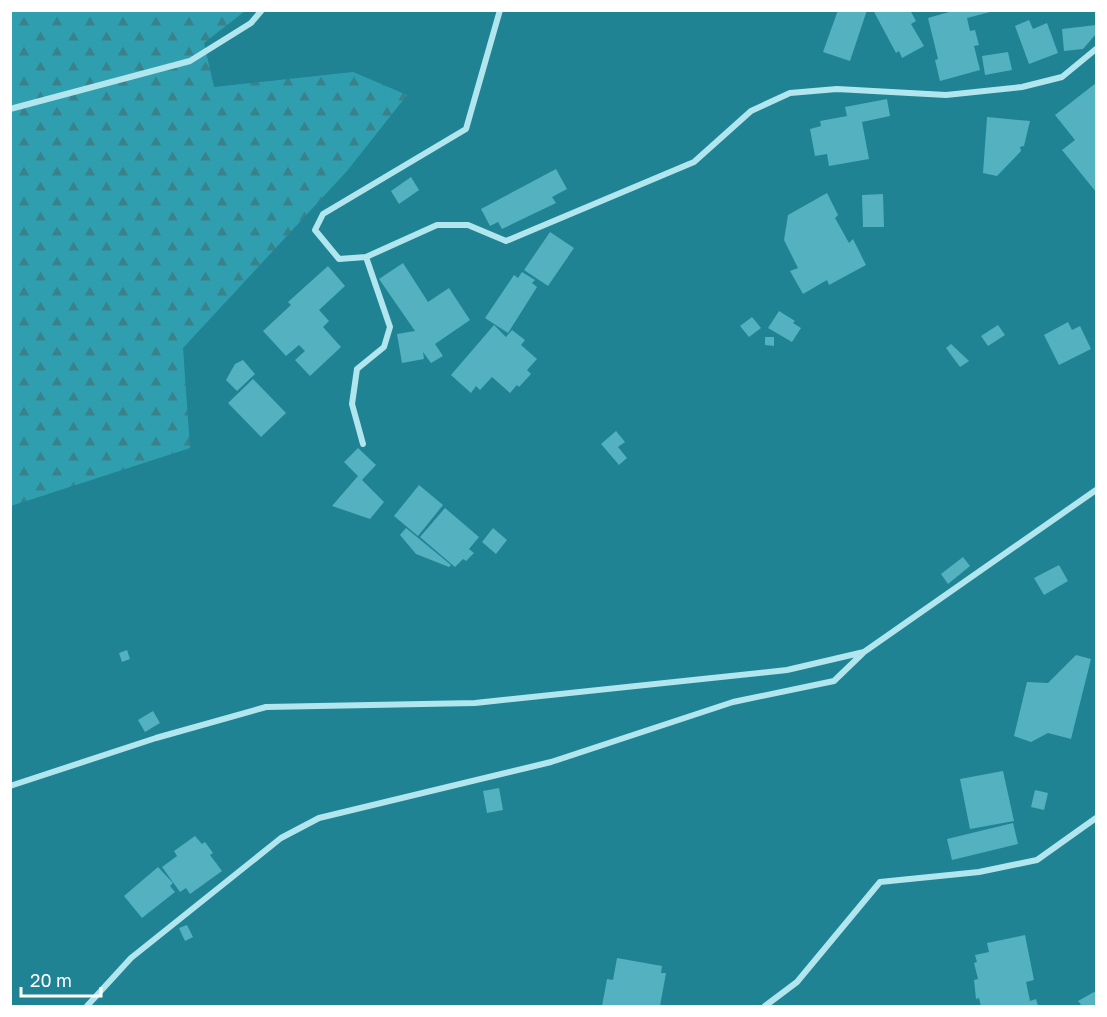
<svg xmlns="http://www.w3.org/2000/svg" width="1107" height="1017" viewBox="0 0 1107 1017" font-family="'Golos Text',sans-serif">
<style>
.forest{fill:url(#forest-firs)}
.building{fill:#54b1bf}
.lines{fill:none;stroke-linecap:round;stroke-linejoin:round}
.minor{stroke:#b1e6ee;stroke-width:6}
</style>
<defs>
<pattern id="forest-firs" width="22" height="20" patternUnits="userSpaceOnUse" patternTransform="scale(1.5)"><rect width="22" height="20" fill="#2f9faf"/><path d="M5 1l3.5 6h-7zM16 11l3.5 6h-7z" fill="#39828c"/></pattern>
</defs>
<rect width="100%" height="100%" fill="#1f8394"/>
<path class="forest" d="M 11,11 L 245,11 L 204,43 L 214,87 L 353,72 L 407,95 L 347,171 L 183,348 L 190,448 L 11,506 Z"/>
<path class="building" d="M 838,10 L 867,10 L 850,61 L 823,52 Z
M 873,10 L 910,10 L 916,21 L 911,24 L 924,46 L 902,58 L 899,51 L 896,53 Z
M 956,10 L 994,11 L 967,18 L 970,31 L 975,30 L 979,45 L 974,46 L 980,70 L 940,81 L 935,60 L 938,59 L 928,18 Z
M 1029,20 L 1033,29 L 1047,23 L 1058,53 L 1029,64 L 1015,26 Z
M 1096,25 L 1096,34 L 1083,49 L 1064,51 L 1062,29 Z
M 1008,52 L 1012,70 L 985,75 L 982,56 Z
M 1096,83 L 1096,192 L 1062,150 L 1075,140 L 1055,115 Z
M 887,99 L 890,116 L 862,122 L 869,159 L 829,166 L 827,154 L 815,156 L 810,129 L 821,126 L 820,121 L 847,116 L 845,107 Z
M 987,117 L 1030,121 L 1024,146 L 1020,147 L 1021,151 L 997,176 L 983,173 Z
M 556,169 L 567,189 L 552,197 L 556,203 L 502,229 L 498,222 L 490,226 L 481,209 Z
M 411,177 L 419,190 L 399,204 L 391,191 Z
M 827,193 L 838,215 L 835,218 L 849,243 L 853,239 L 866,265 L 829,285 L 827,280 L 803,294 L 790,271 L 798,268 L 784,240 L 788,215 Z
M 883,194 L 884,227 L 863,227 L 862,195 Z
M 550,232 L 574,248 L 548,286 L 524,270 Z
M 403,263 L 428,302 L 449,288 L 470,320 L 435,344 L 443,356 L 431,363 L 423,352 L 424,359 L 402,363 L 397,334 L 415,331 L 379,279 Z
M 328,266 L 345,286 L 319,310 L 329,321 L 323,327 L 341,347 L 310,376 L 295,360 L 305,351 L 299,345 L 286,356 L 263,331 L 291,305 L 288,302 Z
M 522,272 L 535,280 L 532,283 L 537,287 L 508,333 L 485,318 L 514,275 L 518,278 Z
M 779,311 L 795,321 L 793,323 L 801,328 L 792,342 L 768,328 Z
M 752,317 L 761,328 L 749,337 L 740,326 Z
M 1068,322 L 1072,330 L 1080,326 L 1091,349 L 1059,365 L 1044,335 Z
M 494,325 L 506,337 L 512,330 L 525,340 L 521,345 L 537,359 L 527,370 L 531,374 L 519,387 L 517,385 L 510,393 L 492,377 L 480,390 L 476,386 L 471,393 L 451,375 Z
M 998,325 L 1005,335 L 988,346 L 981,336 Z
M 765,337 L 774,337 L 774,346 L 765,345 Z
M 951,344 L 969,361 L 960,367 L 946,348 Z
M 243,360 L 255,374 L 237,391 L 226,380 L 235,364 Z
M 253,379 L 286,413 L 261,437 L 228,403 Z
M 616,431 L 625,442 L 618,447 L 627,458 L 619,465 L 601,444 Z
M 358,448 L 376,465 L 362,480 L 384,502 L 370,519 L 332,506 L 358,476 L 344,462 Z
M 419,485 L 443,505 L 418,536 L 394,516 Z
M 445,508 L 479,537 L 469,549 L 474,553 L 466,561 L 463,559 L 455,567 L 420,537 Z
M 406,528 L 451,565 L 449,567 L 416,554 L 400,535 Z
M 493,528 L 507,540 L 496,554 L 482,542 Z
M 963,557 L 970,566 L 948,584 L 941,574 Z
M 1059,565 L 1068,581 L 1044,595 L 1034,578 Z
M 127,650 L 130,659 L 122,662 L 119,653 Z
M 1076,655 L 1091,659 L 1071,739 L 1048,733 L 1031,742 L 1014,736 L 1027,682 L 1048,683 Z
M 153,711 L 160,723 L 145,732 L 138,720 Z
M 1003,771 L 1014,821 L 970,829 L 960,779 Z
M 499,788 L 503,810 L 487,813 L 483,791 Z
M 1035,790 L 1048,793 L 1044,810 L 1031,807 Z
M 1013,823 L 1018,844 L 952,860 L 947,839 Z
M 195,836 L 202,844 L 205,842 L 213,853 L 210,855 L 222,871 L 190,894 L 186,888 L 180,892 L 162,867 L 177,856 L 174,851 Z
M 158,867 L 173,883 L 170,886 L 175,892 L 142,918 L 124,896 Z
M 187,925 L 193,937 L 185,941 L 179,928 Z
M 1025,935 L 1034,980 L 1026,982 L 1030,1001 L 1036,999 L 1038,1006 L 981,1006 L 979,998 L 976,999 L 974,980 L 978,979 L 974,963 L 977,962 L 975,955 L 989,952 L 987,943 Z
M 617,958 L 662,966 L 661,973 L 666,973 L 660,1006 L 602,1006 L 607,979 L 613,980 Z
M 1094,992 L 1096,993 L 1096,1006 L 1082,1006 L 1078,1001 Z"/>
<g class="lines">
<path class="minor" d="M 500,10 L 466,129 L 323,214 L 315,230 L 339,259 L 366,257 L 437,225 L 468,225 L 506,241 L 694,162 L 751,111 L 790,93 L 837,89 L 946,95 L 1022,87 L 1062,77 L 1096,49
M 10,109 L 190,61 L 251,23 L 262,10
M 363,444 L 352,404 L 357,369 L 384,347 L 390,327 L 366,257
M 10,786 L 156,738 L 266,707 L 475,703 L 787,670 L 864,652 L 1096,490
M 87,1006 L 131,958 L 281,838 L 319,818 L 551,762 L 733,702 L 834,681 L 863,653
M 765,1006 L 797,982 L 880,882 L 979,872 L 1037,860 L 1096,818"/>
</g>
<rect width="1107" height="1017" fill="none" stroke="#ffffff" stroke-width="24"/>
<path d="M21 987v9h80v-9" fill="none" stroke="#ffffff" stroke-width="3"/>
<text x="30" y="987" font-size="18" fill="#ffffff" stroke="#1f8394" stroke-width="4.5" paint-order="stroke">20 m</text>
</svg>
